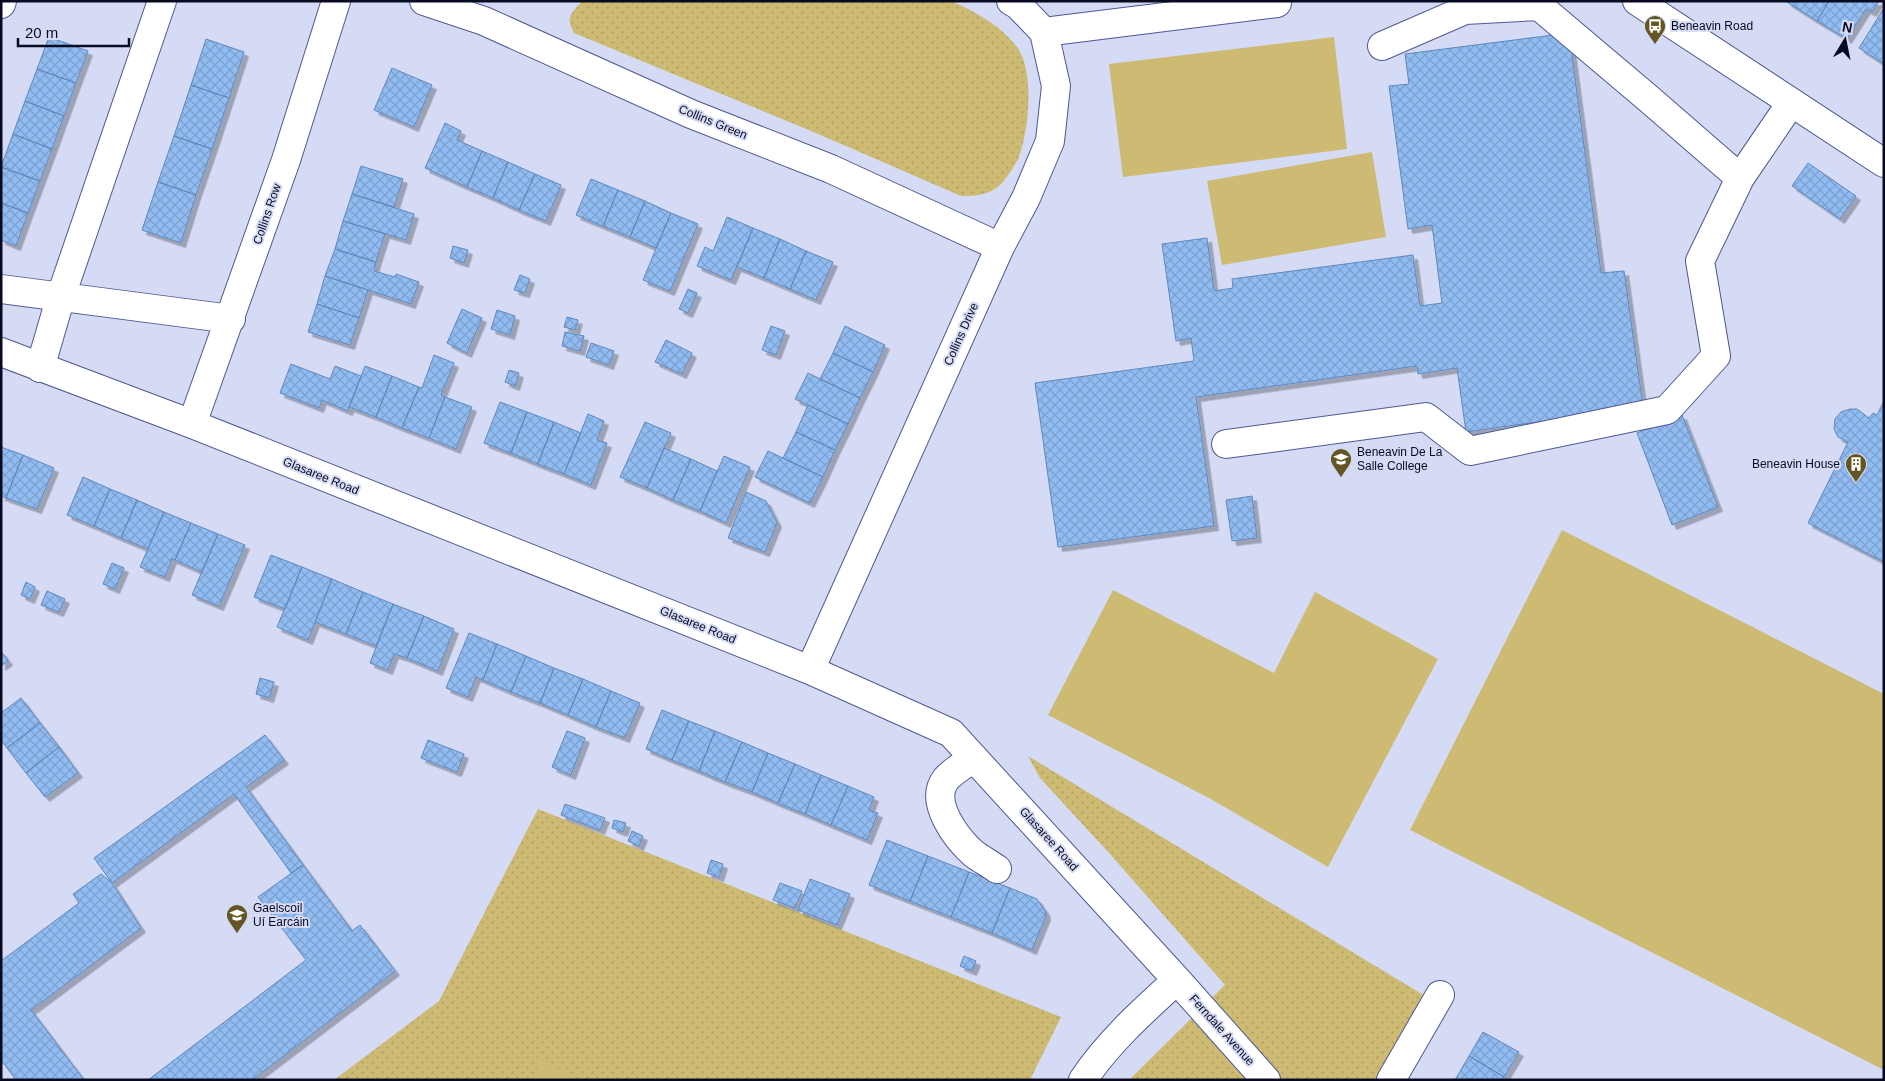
<svg xmlns="http://www.w3.org/2000/svg" width="1885" height="1081" viewBox="0 0 1885 1081" font-family="Arial,sans-serif">
<style>
.grass{fill:url(#grass-dots)}
.park{fill:#cdba73}
.building{fill:url(#building-cross-hatch);stroke:#5f88bb;filter:url(#shadow)}
.lines{fill:none;stroke-linecap:round;stroke-linejoin:round}
.minor-casing{stroke:#4f5991;stroke-width:30}
.minor{stroke:#fff;stroke-width:28}
.labels{text-anchor:middle;stroke-width:4;stroke-linejoin:round;paint-order:stroke}
.poi-label{font-size:12px;fill:#080a20;stroke:#d5dbf5;text-anchor:start}
.street-label{font-size:12px;fill:#080a20;stroke:#d5dbf5}
</style>
<defs>
<pattern id="grass-dots" width="8" height="8" patternUnits="userSpaceOnUse" patternTransform="scale(1.25)"><rect width="8" height="8" fill="#cdba73"/><path d="M2 2h.1M6 6h.1" fill="none" stroke="#af9f63" stroke-width="1.8" stroke-linecap="round"/></pattern>
<pattern id="building-cross-hatch" width="8" height="8" patternUnits="userSpaceOnUse" patternTransform="scale(1.25)"><rect width="8" height="8" fill="#91bcf2"/><path d="M0 0l8 8M0 8l8-8" fill="none" stroke="#7ca0cf"/></pattern>
<filter id="shadow"><feDropShadow dx="4.5" dy="4.5" stdDeviation="0" flood-color="#0004"/></filter>
</defs>
<rect width="100%" height="100%" fill="#d5dbf5"/>
<path class="grass" d="M 582,1 L 951,1 C 975,11 1001,26 1017,47 C 1035,71 1029,133 1018,159 C 1014,167 1006,179 1000,185 C 989,195 975,196 961,196 L 816,133 L 574,33 C 565,17 571,14 582,1 Z
M 1028,756 L 1430,999 L 1384,1080 L 1129,1080 L 1225,985 L 1109,853 L 1040,778 Z
M 538,809 L 1061,1017 L 1030,1080 L 334,1080 L 439,1001 Z"/>
<path class="park" d="M 1334,37 L 1347,149 L 1123,177 L 1109,64 Z
M 1372,152 L 1386,237 L 1222,265 L 1207,181 Z
M 1562,530 L 1884,694 L 1884,1070 L 1410,830 Z
M 1113,590 L 1274,673 L 1315,592 L 1438,659 L 1328,867 L 1209,798 L 1048,715 Z
M 543,1059 L 578,1080 L 529,1080 Z"/>
<path class="building" d="M 1787,1 L 1829,1 L 1817,21 L 1787,2 Z
M 1829,1 L 1879,1 L 1872,12 L 1866,9 L 1847,39 L 1817,21 Z
M 1884,8 L 1884,64 L 1859,48 Z
M 1569,33 L 1601,273 L 1624,271 L 1643,407 L 1466,432 L 1457,368 L 1418,374 L 1417,366 L 1196,397 L 1214,526 L 1058,547 L 1035,383 L 1194,361 L 1191,338 L 1176,341 L 1162,244 L 1207,238 L 1214,291 L 1233,288 L 1232,279 L 1413,255 L 1420,306 L 1442,303 L 1432,225 L 1408,229 L 1389,86 L 1409,84 L 1405,54 Z
M 49,37 L 88,51 L 76,83 L 37,69 Z
M 206,39 L 244,52 L 229,98 L 191,85 Z
M 392,68 L 432,85 L 414,127 L 374,110 Z
M 37,69 L 76,83 L 64,116 L 25,101 Z
M 191,85 L 229,98 L 212,149 L 174,136 Z
M 25,101 L 64,116 L 52,149 L 13,134 Z
M 445,123 L 461,131 L 457,140 L 482,151 L 467,187 L 425,168 Z
M 13,134 L 52,149 L 40,181 L 1,167 Z
M 174,136 L 212,149 L 196,195 L 158,182 Z
M 482,151 L 508,162 L 493,198 L 467,187 Z
M 508,162 L 535,174 L 519,210 L 493,198 Z
M 1808,163 L 1856,196 L 1840,219 L 1792,186 Z
M 361,166 L 403,179 L 394,207 L 352,194 Z
M 1,167 L 40,181 L 28,213 L 1,203 Z
M 535,174 L 561,185 L 546,221 L 519,210 Z
M 591,179 L 618,190 L 603,226 L 576,215 Z
M 158,182 L 196,195 L 181,243 L 142,230 Z
M 618,190 L 645,201 L 630,237 L 603,226 Z
M 352,194 L 414,214 L 406,240 L 343,221 Z
M 645,201 L 671,213 L 656,248 L 630,237 Z
M 1,203 L 28,213 L 16,246 L 1,240 Z
M 671,213 L 698,224 L 670,291 L 643,280 Z
M 727,217 L 753,228 L 731,280 L 697,266 L 705,247 L 713,251 Z
M 343,221 L 385,234 L 376,262 L 335,249 Z
M 753,228 L 780,239 L 764,278 L 737,267 Z
M 780,239 L 806,251 L 790,289 L 764,278 Z
M 453,246 L 468,250 L 464,263 L 450,258 Z
M 335,249 L 376,262 L 374,271 L 395,277 L 396,274 L 419,282 L 411,304 L 325,276 Z
M 806,251 L 833,262 L 816,300 L 790,289 Z
M 520,275 L 530,279 L 525,293 L 514,290 Z
M 325,276 L 368,290 L 359,318 L 317,304 Z
M 688,289 L 697,293 L 688,313 L 679,309 Z
M 317,304 L 359,318 L 350,345 L 308,332 Z
M 462,309 L 482,318 L 467,353 L 447,343 Z
M 497,310 L 515,316 L 510,335 L 491,329 Z
M 567,317 L 578,320 L 575,330 L 564,327 Z
M 771,326 L 785,331 L 776,355 L 762,350 Z
M 845,326 L 885,345 L 873,372 L 833,353 Z
M 565,332 L 584,336 L 580,351 L 562,346 Z
M 666,340 L 692,353 L 682,374 L 655,362 Z
M 591,343 L 614,351 L 609,365 L 586,357 Z
M 833,353 L 873,372 L 860,398 L 820,379 Z
M 434,355 L 454,363 L 441,395 L 445,397 L 429,438 L 402,428 L 419,387 L 422,388 Z
M 291,364 L 330,379 L 335,366 L 361,376 L 348,411 L 322,400 L 319,408 L 280,393 Z
M 365,366 L 392,376 L 376,417 L 349,407 Z
M 509,370 L 519,373 L 515,386 L 505,382 Z
M 808,373 L 860,398 L 848,424 L 795,399 Z
M 392,376 L 419,387 L 402,428 L 376,417 Z
M 445,397 L 472,407 L 456,449 L 429,438 Z
M 1884,401 L 1884,562 L 1808,523 L 1848,442 L 1838,437 L 1834,429 L 1835,419 L 1841,412 L 1850,409 L 1857,409 L 1869,418 L 1873,413 L 1877,415 Z
M 500,402 L 527,412 L 511,453 L 484,443 Z
M 808,405 L 848,424 L 835,450 L 796,432 Z
M 527,412 L 554,422 L 538,464 L 511,453 Z
M 588,414 L 604,421 L 597,440 L 607,443 L 591,485 L 564,474 Z
M 1682,415 L 1718,507 L 1672,525 L 1637,433 Z
M 554,422 L 581,433 L 564,474 L 538,464 Z
M 645,422 L 671,433 L 647,488 L 620,477 Z
M 796,432 L 835,450 L 823,477 L 783,458 Z
M 1,447 L 23,455 L 6,498 L 2,496 L 1,497 Z
M 664,448 L 691,459 L 673,500 L 647,488 Z
M 768,451 L 823,477 L 810,503 L 755,477 Z
M 23,455 L 54,468 L 37,509 L 6,498 Z
M 724,456 L 750,467 L 726,523 L 700,511 Z
M 691,459 L 717,471 L 700,511 L 673,500 Z
M 83,477 L 110,489 L 94,526 L 67,515 Z
M 110,489 L 137,500 L 121,538 L 94,526 Z
M 746,492 L 766,501 L 777,523 L 765,552 L 728,538 Z
M 1252,496 L 1257,538 L 1232,541 L 1226,500 Z
M 137,500 L 164,512 L 148,549 L 121,538 Z
M 164,512 L 191,523 L 175,560 L 172,559 L 165,577 L 140,567 Z
M 191,523 L 218,534 L 202,572 L 175,560 Z
M 218,534 L 245,545 L 219,606 L 192,595 Z
M 271,555 L 302,567 L 285,609 L 254,597 Z
M 112,563 L 124,568 L 115,589 L 103,584 Z
M 302,567 L 332,579 L 308,640 L 277,627 Z
M 332,579 L 363,592 L 346,634 L 315,622 Z
M 26,582 L 35,587 L 30,599 L 21,595 Z
M 47,591 L 65,599 L 59,612 L 41,605 Z
M 363,592 L 393,604 L 376,646 L 346,634 Z
M 393,604 L 424,616 L 407,658 L 394,654 L 388,670 L 370,663 Z
M 424,616 L 454,629 L 438,671 L 407,658 Z
M 469,633 L 497,644 L 483,680 L 476,677 L 468,697 L 446,688 Z
M 497,644 L 526,656 L 511,692 L 483,680 Z
M 1,651 L 8,661 L 1,666 Z
M 526,656 L 554,668 L 540,703 L 511,692 Z
M 554,668 L 583,679 L 568,715 L 540,703 Z
M 260,678 L 274,682 L 269,698 L 256,694 Z
M 583,679 L 611,691 L 596,727 L 568,715 Z
M 611,691 L 640,703 L 625,738 L 596,727 Z
M 21,698 L 40,723 L 7,748 L 1,740 L 1,713 Z
M 662,710 L 689,721 L 672,760 L 646,749 Z
M 689,721 L 715,731 L 699,771 L 672,760 Z
M 40,723 L 59,747 L 26,773 L 7,748 Z
M 567,731 L 585,738 L 571,775 L 552,767 Z
M 715,731 L 742,742 L 725,782 L 699,771 Z
M 265,735 L 284,760 L 246,787 L 303,865 L 291,873 L 234,794 L 112,883 L 94,858 Z
M 428,740 L 464,754 L 457,772 L 421,758 Z
M 742,742 L 768,753 L 752,792 L 725,782 Z
M 59,747 L 78,773 L 45,797 L 26,773 Z
M 768,753 L 795,764 L 778,803 L 752,792 Z
M 795,764 L 821,775 L 805,814 L 778,803 Z
M 821,775 L 848,786 L 831,825 L 805,814 Z
M 848,786 L 874,797 L 869,810 L 878,813 L 867,840 L 831,825 Z
M 565,804 L 605,818 L 600,830 L 561,815 Z
M 614,820 L 626,823 L 623,832 L 612,828 Z
M 632,831 L 643,836 L 639,846 L 628,841 Z
M 887,840 L 928,856 L 910,901 L 869,885 Z
M 928,856 L 969,872 L 951,917 L 910,901 Z
M 711,860 L 723,864 L 719,877 L 707,873 Z
M 303,865 L 352,931 L 360,925 L 395,971 L 252,1080 L 148,1080 L 306,960 L 258,897 Z
M 969,872 L 1010,888 L 992,933 L 951,917 Z
M 101,874 L 112,883 L 141,928 L 31,1010 L 84,1080 L 16,1080 L 1,1060 L 1,961 L 79,903 L 73,894 Z
M 810,879 L 850,894 L 837,925 L 798,910 Z
M 780,883 L 802,891 L 795,908 L 773,900 Z
M 1010,888 L 1037,899 L 1045,911 L 1046,916 L 1032,950 L 992,933 Z
M 964,956 L 976,961 L 972,971 L 960,966 Z
M 1483,1032 L 1519,1052 L 1504,1077 L 1469,1056 Z
M 1469,1056 L 1504,1077 L 1503,1080 L 1455,1080 Z"/>
<g class="lines">
<g class="minor-casing">
<path id="minor" d="M 424,1 L 484,21 L 691,114 L 831,169 L 1000,247
M 1637,1 L 1884,163
M 1,4 L 2,1
M 1044,32 L 1277,3
M 1382,46 L 1465,10 L 1539,6 L 1649,99 L 1740,178
M 1,289 L 231,319
M 1,352 L 192,424 L 810,670 L 951,733 L 1177,980 L 1266,1080
M 40,368 L 61,296 L 162,1
M 192,424 L 286,160 L 336,1
M 1226,444 L 1426,417 L 1470,451 L 1667,410 L 1716,356 L 1700,261 L 1740,178 L 1791,103
M 810,670 L 1000,247 L 1026,198 L 1050,141 L 1056,86 L 1044,32 L 1018,5 L 1011,1
M 974,758 C 965,764 953,771 946,779 C 928,802 957,839 974,854 C 981,859 990,864 997,869
M 1083,1080 C 1108,1042 1144,1010 1177,980
M 1391,1080 L 1440,995"/>
</g>
<use href="#minor" class="minor"/>
</g>
<defs>
<g id="bus-pin" transform="scale(1.125)"><path d="M0 17L-7.5 6A9.5 9.5 0 1 1 7.5 6Z" fill="#635622" stroke="#d5dbf5"/><path d="M-5-6H5V4H4V6H2V4H-2V6H-4V4H-5ZM-3.5-4V0h7V-4ZM-3.5 1.2v1.5H-2V1.2ZM2 1.2v1.5H3.5V1.2Z" fill="#fff"/></g>
<g id="school-pin" transform="scale(1.125)"><path d="M0 17L-7.5 6A9.5 9.5 0 1 1 7.5 6Z" fill="#635622" stroke="#d5dbf5"/><path d="M0-5L7-2L0 1L-7-2ZM-4 1L0 2.5L4 1V4Q0 6-4 4Z" fill="#fff"/></g>
<g id="building-pin" transform="scale(1.125)"><path d="M0 17L-7.5 6A9.5 9.5 0 1 1 7.5 6Z" fill="#635622" stroke="#d5dbf5"/><path d="M-4-6H4V6H1V3H-1V6H-4ZM-2.5-4.3h1.7v1.8h-1.7ZM.8-4.3h1.7v1.8H.8ZM-2.5-1h1.7V.8h-1.7ZM.8-1h1.7V.8H.8Z" fill="#fff"/></g>
</defs>
<g fill-rule="evenodd">
<use href="#bus-pin" x="1655" y="26"/>
<use href="#school-pin" x="1341" y="459"/>
<use href="#building-pin" x="1856" y="464"/>
<use href="#school-pin" x="237" y="915"/>
</g>
<g class="labels">
<g class="poi-label">
<text x="1671" y="30">Beneavin Road</text>
<text x="1357" y="456">Beneavin De La<tspan x="1357" dy="14">Salle College</tspan></text>
<text x="1840" y="468" text-anchor="end">Beneavin House</text>
<text x="253" y="912">Gaelscoil<tspan x="253" dy="14">Uí Earcáin</tspan></text>
</g>
<g class="street-label">
<text transform="translate(713 122) rotate(22)" y="4">Collins Green</text>
<text transform="translate(267 214) rotate(-71)" y="4">Collins Row</text>
<text transform="translate(961 334) rotate(-66)" y="4">Collins Drive</text>
<text transform="translate(321 476) rotate(22)" y="4">Glasaree Road</text>
<text transform="translate(698 625) rotate(22)" y="4">Glasaree Road</text>
<text transform="translate(1049 839) rotate(48)" y="4">Glasaree Road</text>
<text transform="translate(1222 1030) rotate(48)" y="4">Ferndale Avenue</text>
</g>
</g>
<rect width="1885" height="1081" fill="none" stroke="#080a20" stroke-width="5"/>
<g transform="translate(1845 40) rotate(10)" stroke="#d5dbf5" stroke-width="4" paint-order="stroke">
<path d="M0-4L9 19L0 12L-9 19Z" fill="#080a20"/>
<text y="-8" font-size="14" font-weight="bold" text-anchor="middle" fill="#080a20">N</text>
</g>
<path d="M18 38v8h111v-8" fill="none" stroke="#080a20" stroke-width="2.5"/>
<text x="25" y="38" font-size="15" fill="#080a20" stroke="#d5dbf5" stroke-width="4" paint-order="stroke">20 m</text>
</svg>
